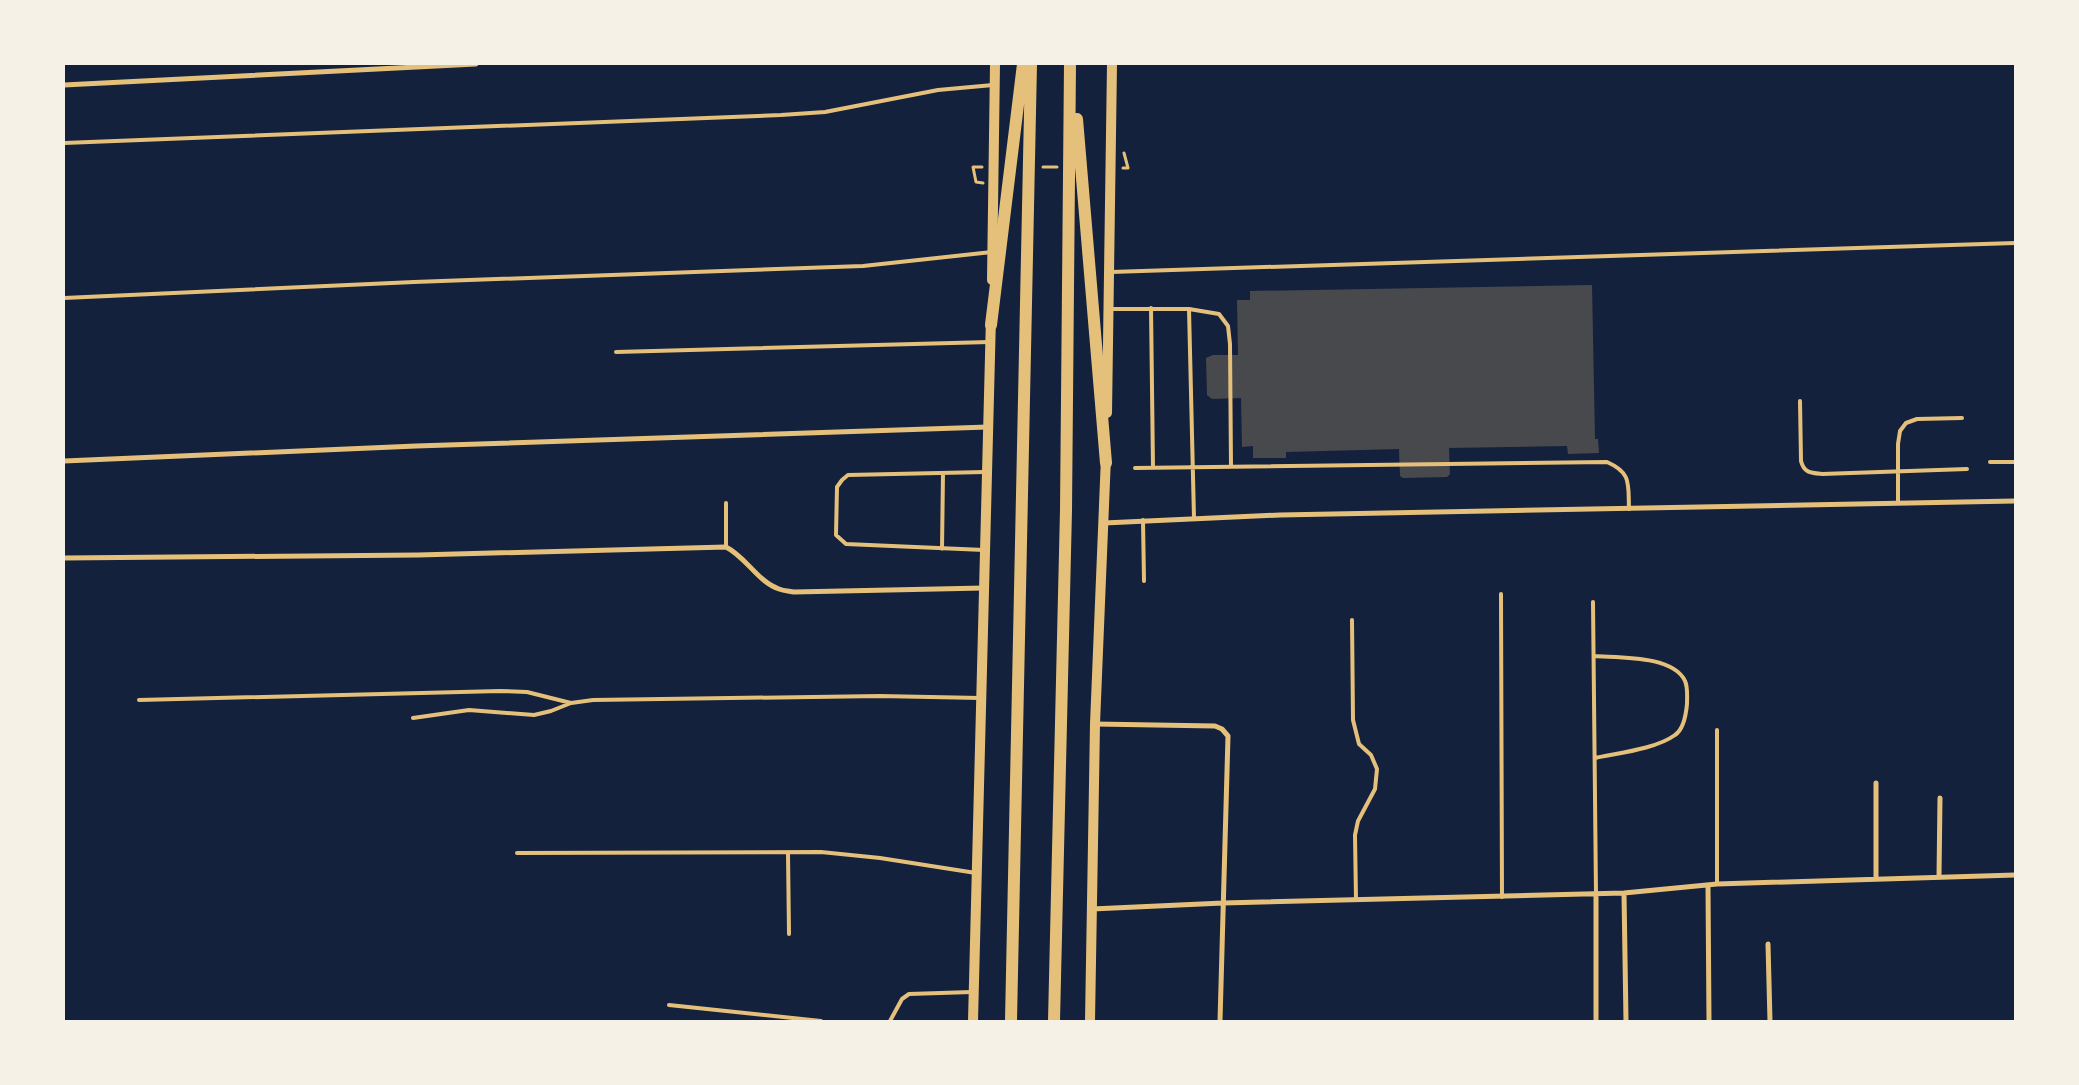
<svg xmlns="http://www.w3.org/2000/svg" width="2079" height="1085" viewBox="0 0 2079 1085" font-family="'Archivo Narrow',sans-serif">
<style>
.building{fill:#48494c}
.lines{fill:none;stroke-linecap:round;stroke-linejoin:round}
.path{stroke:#e5c07b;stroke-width:3}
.service{stroke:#e5c07b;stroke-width:4}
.minor{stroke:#e5c07b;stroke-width:5}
.secondary{stroke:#e5c07b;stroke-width:10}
.trunk{stroke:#e5c07b;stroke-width:12}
</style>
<rect width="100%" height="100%" fill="#14213d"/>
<path class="building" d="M 1592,285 L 1595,439 L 1598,439 L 1599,453 L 1568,454 L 1567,446 L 1449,448 L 1450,474 L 1447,477 L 1403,478 L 1400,476 L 1399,449 L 1286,452 L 1286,458 L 1253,458 L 1253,446 L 1242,447 L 1241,398 L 1212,399 L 1207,395 L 1206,358 L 1213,355 L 1238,355 L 1237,300 L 1250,300 L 1250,291 Z"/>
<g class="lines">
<path class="path" d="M 982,167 L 973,167 L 976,182 L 983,183
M 1043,167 L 1057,167
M 1123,168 L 1128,168 L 1124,153"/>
<path class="service" d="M 64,143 L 781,115 L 825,112 L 938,90 L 993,85
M 1111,272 L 2015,243
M 64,298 L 414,282 L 863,266 L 992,252
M 1151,308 L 1153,468
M 1110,309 L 1189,309 L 1219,314 L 1228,326 L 1230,344 L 1231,467
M 1189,309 L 1194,518
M 616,352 L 990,342
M 1800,401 L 1801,461 C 1804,473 1811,473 1822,474 L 1967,469
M 1990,462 L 2015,462
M 1135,468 L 1607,462 C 1632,473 1628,484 1629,509
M 726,503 L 726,547
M 1898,503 L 1898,444 L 1900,431 L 1906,423 L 1917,419 L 1962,418
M 1143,520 L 1144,581
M 942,549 L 943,473
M 984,550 L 846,544 L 836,535 L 837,487 L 842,480 L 848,475 L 985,472
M 1501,594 L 1502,897
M 1593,602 L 1596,894
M 1352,620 L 1353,720 L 1359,744 L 1371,755 L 1377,769 L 1375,789 L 1358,821 L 1355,835 L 1356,900
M 1594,656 C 1618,658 1673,655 1685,681 C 1688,687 1687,698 1687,704 C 1686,715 1684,729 1675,735 C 1656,749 1618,753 1595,758
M 139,700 L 500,691 L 527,692 L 571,703
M 413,718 L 469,710 L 534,715 L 551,711 L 571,703 L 593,700 L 880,696 L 980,698
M 1717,730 L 1717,884
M 517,853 L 821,852 L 880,858 L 976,873
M 788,853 L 789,934
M 669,1005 L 821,1021
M 890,1021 L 902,999 L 909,994 L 972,992"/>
<path class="minor" d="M 64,85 L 476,64
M 64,461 L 416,446 L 988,427
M 1104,523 L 1280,515 L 2015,501
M 64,558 L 418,555 L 726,547 C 746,557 758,582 779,589 C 784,591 789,591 794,592 L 984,588
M 1095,724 L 1215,726 L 1222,729 L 1228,736 L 1220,1021
M 1939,877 L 1940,798
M 1876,879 L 1876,783
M 1708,886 L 1709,1021
M 1624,893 L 1626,1021
M 1092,909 L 1223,903 L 1624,893 L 1717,884 L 2015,875
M 1768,944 L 1770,1021
M 1596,1021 L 1596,894"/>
<path class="secondary" d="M 992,280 L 995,64
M 1107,413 L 1112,64
M 973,1021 L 991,317
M 1090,1021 L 1095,724 L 1106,457"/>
<path class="trunk" d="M 1077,119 L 1106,463
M 991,325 L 1023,64
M 1011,1021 L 1031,64
M 1054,1021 L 1066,510 L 1070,64"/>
</g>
<rect width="2079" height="1085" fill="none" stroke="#f6f1e7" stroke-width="130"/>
</svg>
